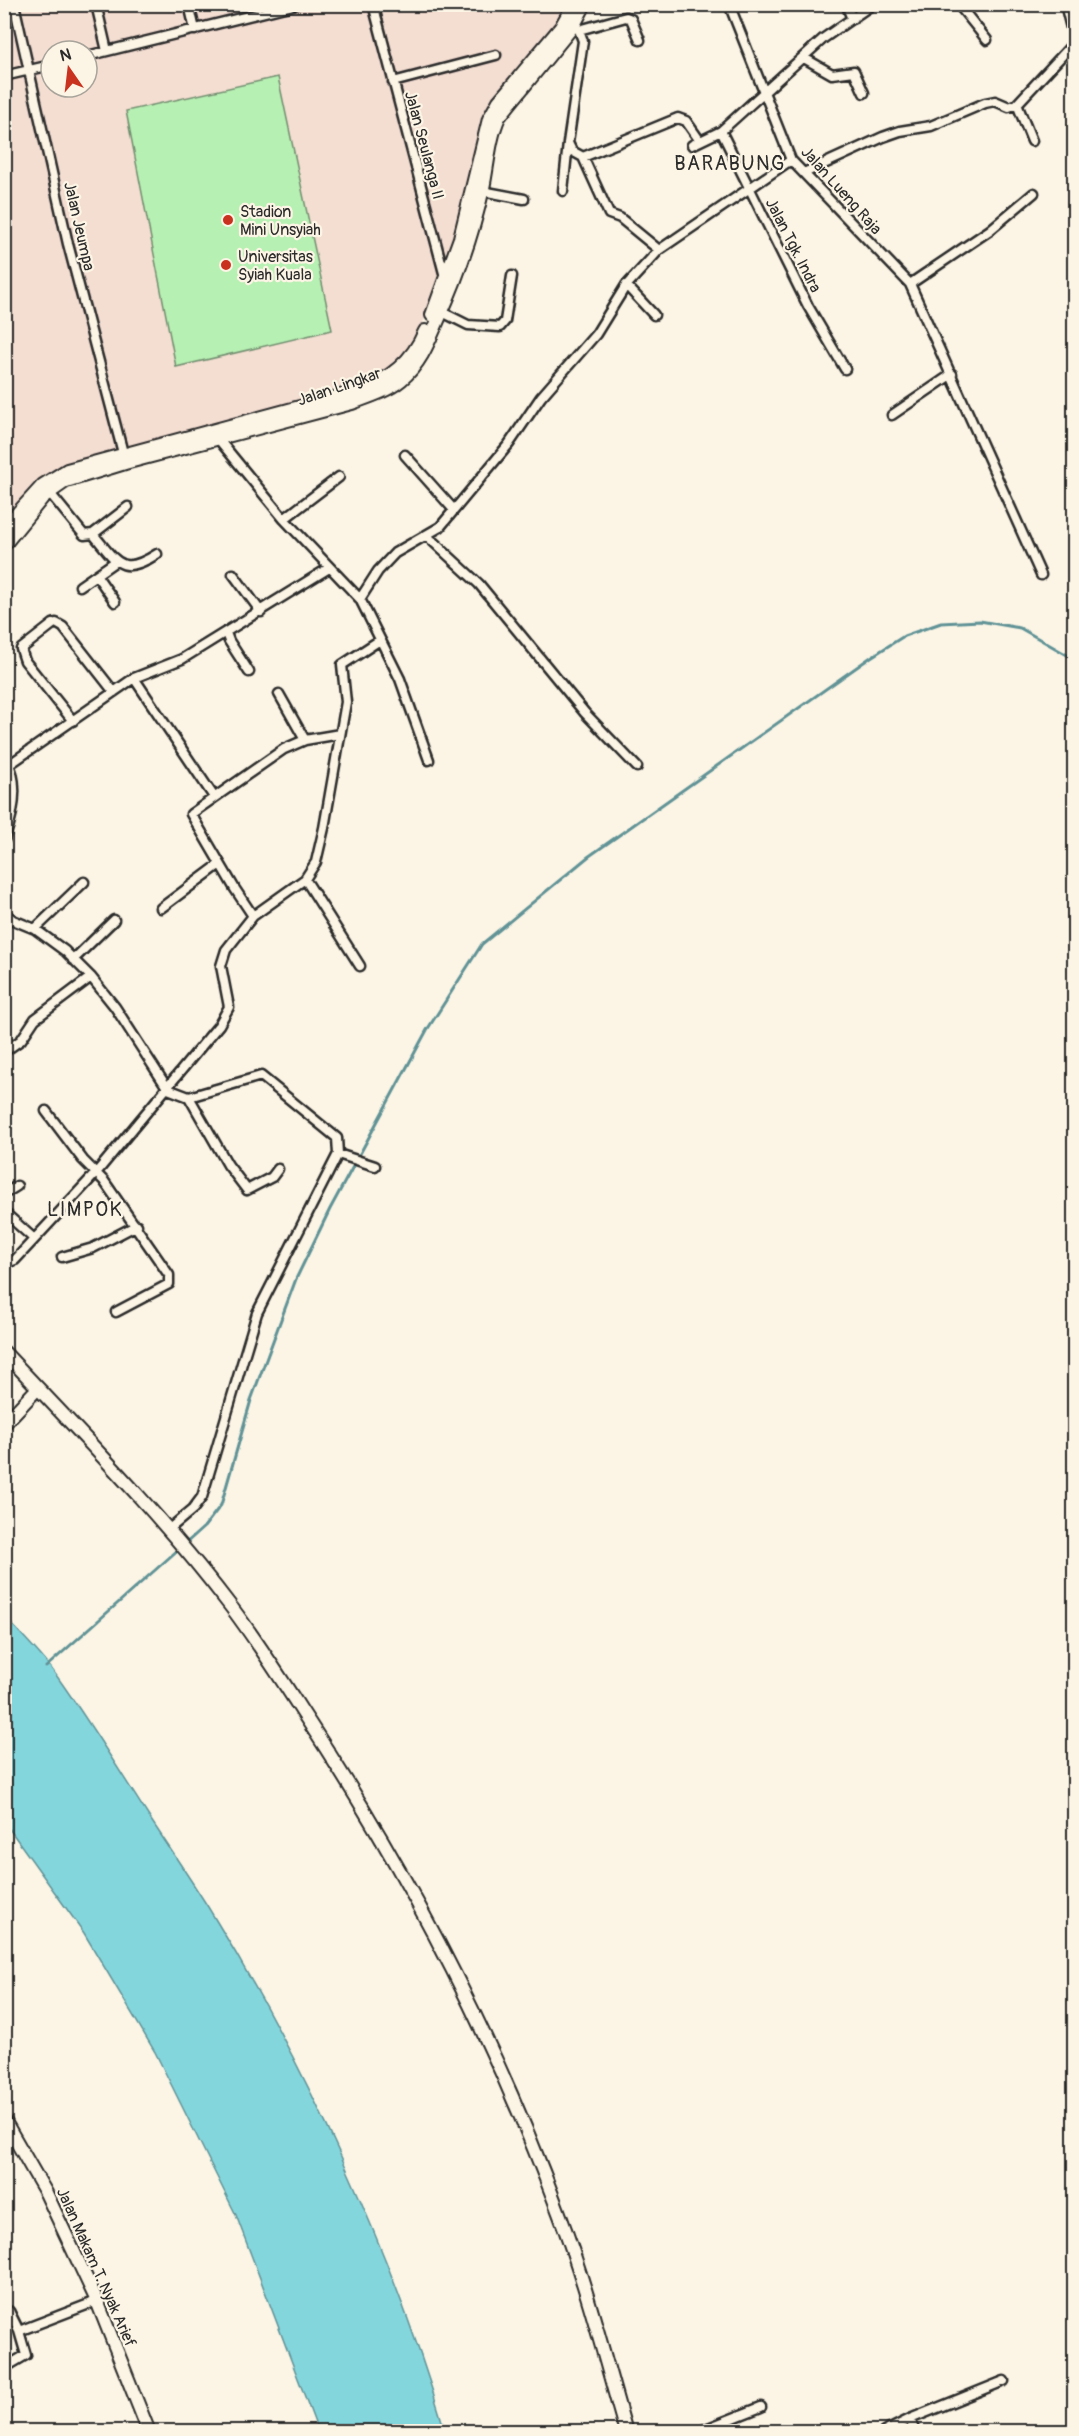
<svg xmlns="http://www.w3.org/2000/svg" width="1079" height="2436" viewBox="0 0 1079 2436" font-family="Pangolin,sans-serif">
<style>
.built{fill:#f4ddd1;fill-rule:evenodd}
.green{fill:#b7f0b3;stroke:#718e6f;stroke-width:1.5}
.water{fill:#84d6dd;stroke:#609296;stroke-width:1.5}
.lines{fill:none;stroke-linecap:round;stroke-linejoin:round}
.stream{stroke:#609296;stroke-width:3}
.street-casing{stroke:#2b2b2b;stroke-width:13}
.secondary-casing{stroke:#2b2b2b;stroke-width:16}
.street{stroke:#fcf5e5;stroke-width:8}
.secondary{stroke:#fcf5e5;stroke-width:12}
.poi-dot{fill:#c8321e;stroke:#fcf5e5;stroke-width:2}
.labels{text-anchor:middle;stroke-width:4.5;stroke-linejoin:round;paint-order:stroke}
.street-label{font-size:16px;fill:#2b2b2b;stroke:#fcf5e5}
.poi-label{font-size:16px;fill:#2b2b2b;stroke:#fcf5e5;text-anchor:start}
.quarter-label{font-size:20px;letter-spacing:1.5px;fill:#2b2b2b;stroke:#fcf5e5}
</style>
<rect width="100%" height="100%" fill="#fcf5e5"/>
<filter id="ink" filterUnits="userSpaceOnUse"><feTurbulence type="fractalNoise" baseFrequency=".0167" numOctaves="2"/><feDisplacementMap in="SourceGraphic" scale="12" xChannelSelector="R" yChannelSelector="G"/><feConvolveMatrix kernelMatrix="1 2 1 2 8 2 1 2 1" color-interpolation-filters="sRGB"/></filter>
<g filter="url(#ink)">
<path class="built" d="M 5,5 L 568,5 L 561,19 L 496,99 L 481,121 L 454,244 L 440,285 L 416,338 L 394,369 L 357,390 L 83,463 L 5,525 ZM 51,51 L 87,51 L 87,87 L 51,87 Z"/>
<path class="green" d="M 278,77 L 332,330 L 176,367 L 126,111 Z"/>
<path class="water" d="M 4,1616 C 20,1633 37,1650 51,1668 C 86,1716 117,1767 149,1817 C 169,1847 189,1877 208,1907 C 306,2065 392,2253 445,2431 L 318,2431 L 236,2215 L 155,2052 L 84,1933 L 5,1823 Z"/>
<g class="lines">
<path class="stream" d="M 185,1544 L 204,1527 L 221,1505 L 251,1400 L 296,1279 L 330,1209 L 427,1030 L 482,944 L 588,857 L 871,657 L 904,636 L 941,623 L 980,621 L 1020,628 L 1069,656 L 1074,662
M 46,1667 L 180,1548"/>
<g class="street-casing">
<path id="street" d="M 14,4 L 68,244 L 123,453
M 96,4 L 107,51
M 189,4 L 195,30
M 373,4 L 445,277
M 729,4 L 791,160 L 910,284
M 846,4 L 852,19
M 958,4 L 987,40
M 579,30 L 626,17 L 631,19 L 640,40
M 87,56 L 297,4
M 804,58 L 832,74 L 854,71 L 864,93
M 4,76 L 51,65
M 393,82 L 496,55
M 1017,104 L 1032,141
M 721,131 L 808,306 L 845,369
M 568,143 L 572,151 L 583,157 L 678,118 L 686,121 L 700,141
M 692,145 L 721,131 L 824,38 L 873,4
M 583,157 L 609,214 L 620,218 L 659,250
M 804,173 L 883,137 L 900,131 L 931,126 L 985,103 L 995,101 L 1009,107 L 1017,104 L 1070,47 L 1074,40 L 1065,4
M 482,191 L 524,199
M 563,191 L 568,143 L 583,41 L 579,30 L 571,23
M 1034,193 L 990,230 L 910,284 L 1041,575
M 626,285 L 654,315
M 442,312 L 468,325 L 500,327 L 505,321 L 512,276
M 892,415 L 952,374
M 215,435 L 284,519 L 360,599
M 405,455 L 454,510
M 49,492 L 84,535 L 93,534 L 128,507
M 284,519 L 339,477
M 93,534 C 117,562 121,577 157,554
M 426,535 L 479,584 L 585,713 L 637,767
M 233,574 L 261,612
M 97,576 L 115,602
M 80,586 L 116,561
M 226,633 L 229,641 L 249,672
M 134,678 L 214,797
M 279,694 L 305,740
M 73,721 L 25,661 L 21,649 L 53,624 L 56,623 L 63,627 L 114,692
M 4,755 C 21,780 14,813 4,840
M 429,760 L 400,679 L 360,599 L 378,571 L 395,553 L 440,527 L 509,444 L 541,397 L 596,334 L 625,287 L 659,250 L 791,160
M 10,764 L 134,678 L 182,659 L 329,568
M 305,879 L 360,966
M 161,908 L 220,864
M 4,913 L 13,920 L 35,929 L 65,951 L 91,977 L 115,1007 L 168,1089 L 189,1097 L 228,1165 L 247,1190 L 272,1177 L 278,1169
M 253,916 L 235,889 L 191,814 L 284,749 L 305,740 L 340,734
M 35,929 L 84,882
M 73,960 L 114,920
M 4,1052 L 21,1040 L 35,1019 L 91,977
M 189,1097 L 261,1076 L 337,1138 L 338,1154 L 375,1166
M 46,1111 L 83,1160 L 104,1181 L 169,1275 L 169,1284 L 116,1312
M 4,1194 L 17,1186
M 4,1212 L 33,1238
M 62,1257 L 93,1248 L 137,1225
M 4,1264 L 15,1260 L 96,1173 L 219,1025 L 229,1007 L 221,966 L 226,950 L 253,916 L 305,879 L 316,862 L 324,828 L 346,702 L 342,665 L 380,640
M 168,1530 L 193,1509 L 202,1497 L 257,1313 L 338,1154
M 4,2310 L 9,2311 L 19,2331
M 4,2368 L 26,2355 L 19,2331 L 97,2301
M 910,2419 L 1004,2381
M 698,2432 L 761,2407
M 884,2432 L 910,2419 L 915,2432"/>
</g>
<g class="secondary-casing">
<path id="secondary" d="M 432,315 L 460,238 L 489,119 L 499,101 L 561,27 L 574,4
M 4,528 L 43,485 L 67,470 L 359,391 C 390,379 412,362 425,331
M 4,545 L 43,497 L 66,481 L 125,463 L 352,403 C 368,397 388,391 401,380 C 421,363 429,341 439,318 C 458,276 473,233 483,188 C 488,165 489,139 499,117 L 574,25 L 585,4
M 4,1352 C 82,1435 163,1517 232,1608 C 257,1641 280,1677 303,1713 C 406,1869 494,2038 559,2213 C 586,2284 605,2359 626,2432
M 4,1424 L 38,1388
M 4,2120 L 46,2193 L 97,2301 L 149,2432"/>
</g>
<use href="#street" class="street"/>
<use href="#secondary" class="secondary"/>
</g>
</g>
<g class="poi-dot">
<circle cx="228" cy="220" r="6"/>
<circle cx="226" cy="265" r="6"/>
</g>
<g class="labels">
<g class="street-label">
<text transform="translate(425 145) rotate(75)" y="6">Jalan Seulanga II</text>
<text transform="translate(842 190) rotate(48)" y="6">Jalan Lueng Raja</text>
<text transform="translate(80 226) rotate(77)" y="6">Jalan Jeumpa</text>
<text transform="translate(794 245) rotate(63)" y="6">Jalan Tgk. Indra</text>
<text transform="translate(339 386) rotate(-19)" y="6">Jalan Lingkar</text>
<text transform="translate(97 2267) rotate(66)" y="6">Jalan Makam T. Nyak Arief</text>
</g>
<g class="poi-label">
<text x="240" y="217">Stadion<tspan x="240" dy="18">Mini Unsyiah</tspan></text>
<text x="238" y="262">Universitas<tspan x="238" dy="18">Syiah Kuala</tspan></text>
</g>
<g class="quarter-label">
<text x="730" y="170">BARABUNG</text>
<text x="85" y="1216">LIMPOK</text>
</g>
</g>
<rect width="1079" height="2436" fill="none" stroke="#fcf5e5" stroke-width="24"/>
<rect x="12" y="12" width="1055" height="2412" fill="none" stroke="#2b2b2b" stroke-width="2" filter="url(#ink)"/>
<g transform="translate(69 69) rotate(346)"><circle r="28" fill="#fcf5e5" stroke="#a8a49b" stroke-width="1.5"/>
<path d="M0-4.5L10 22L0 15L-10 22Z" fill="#c8321e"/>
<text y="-9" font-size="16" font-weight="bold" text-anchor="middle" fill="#2b2b2b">N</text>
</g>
</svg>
